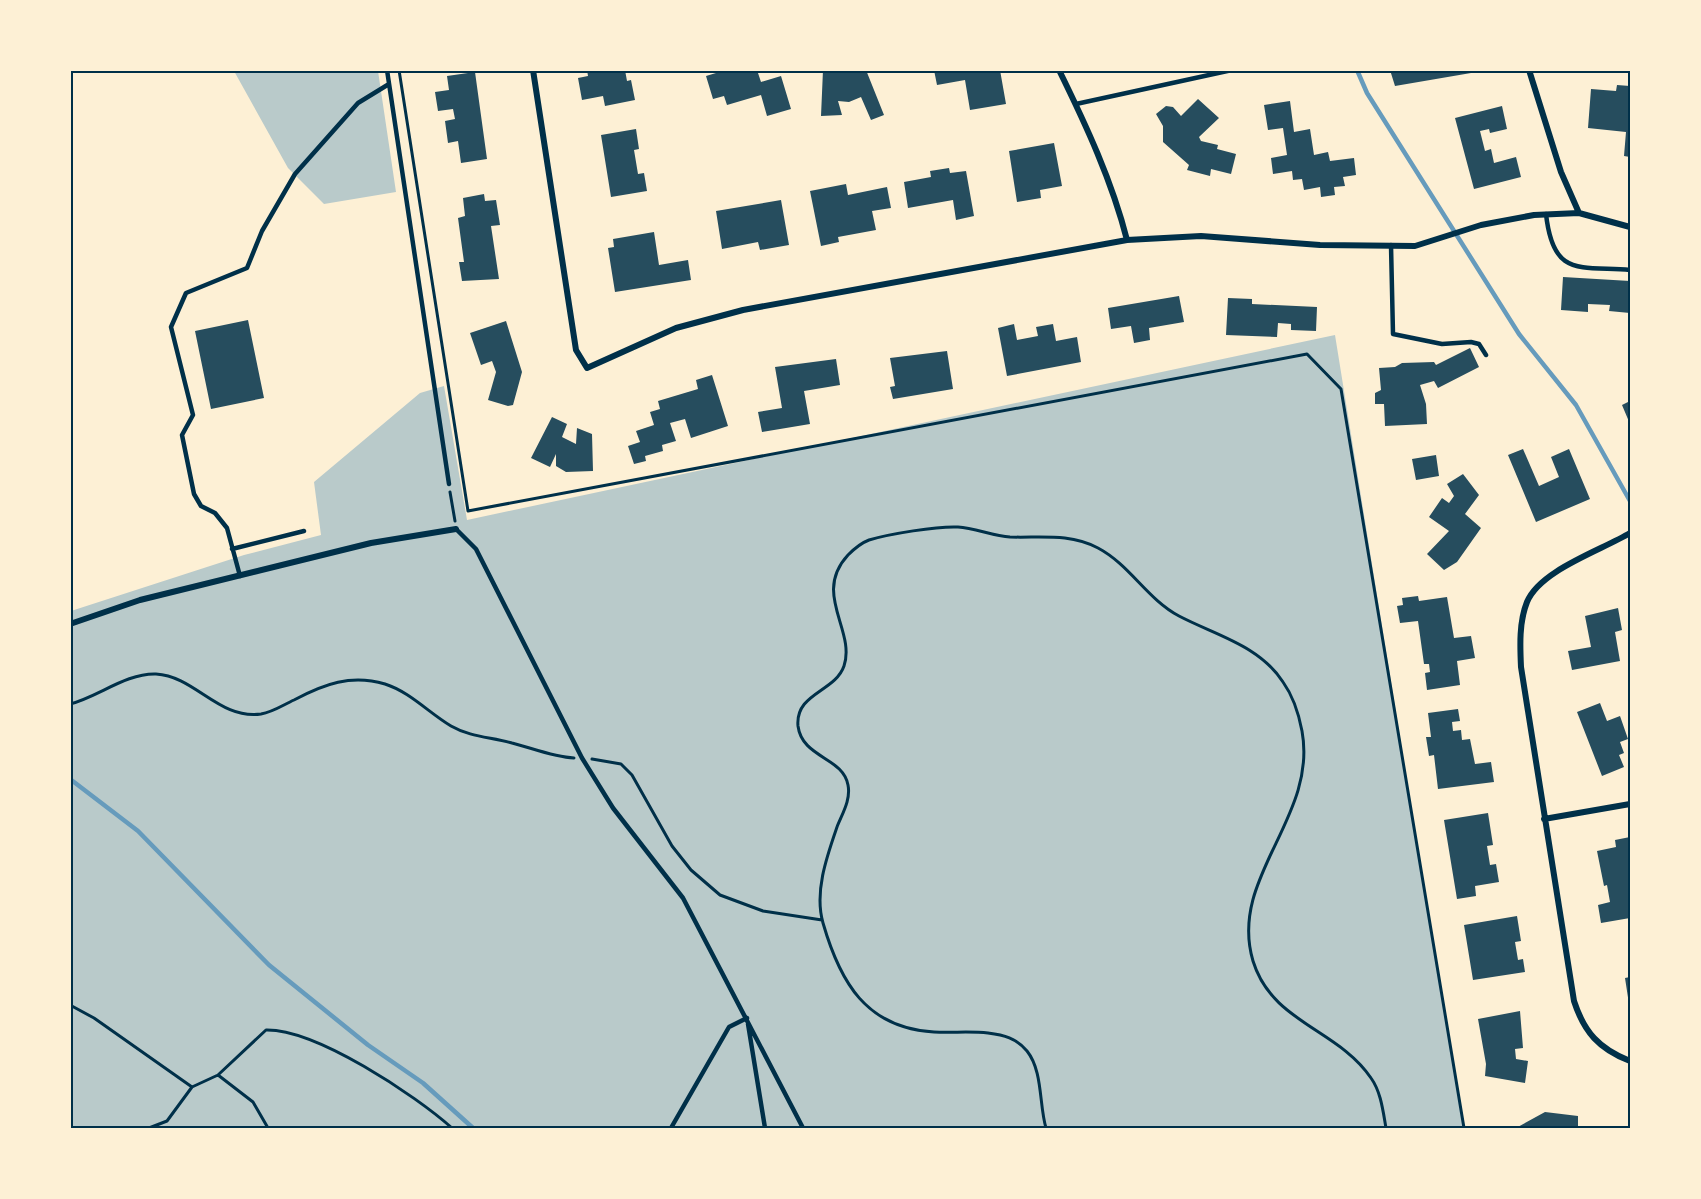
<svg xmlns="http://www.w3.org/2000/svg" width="1701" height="1199" viewBox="0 0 1701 1199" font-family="Figtree,sans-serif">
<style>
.green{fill:#b9caca}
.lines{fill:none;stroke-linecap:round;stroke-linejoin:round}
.stream{stroke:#669bbc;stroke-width:4.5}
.building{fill:#264d5e}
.path{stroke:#003049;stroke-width:3}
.service{stroke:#003049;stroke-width:4.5}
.minor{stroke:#003049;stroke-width:6}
.neatline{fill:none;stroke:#003049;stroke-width:2}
</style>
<rect width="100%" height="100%" fill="#fdf0d5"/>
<path class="green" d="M 234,71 L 378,71 L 396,192 L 324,204 L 288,168 Z
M 1335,335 L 1463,1128 L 71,1128 L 71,611 L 244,555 L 321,535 L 314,482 L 420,393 L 444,386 L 467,520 Z"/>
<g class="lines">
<path class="stream" d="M 1357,70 L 1367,93 L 1519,334 L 1576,405 L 1630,501
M 70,779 L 138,831 L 269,965 L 368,1045 L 423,1083 L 473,1128"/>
</g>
<path class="building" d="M 587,70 L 625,70 L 627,81 L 631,80 L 635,100 L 605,106 L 603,96 L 582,100 L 578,78 L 588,76 Z
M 726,70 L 757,70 L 761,82 L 781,76 L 791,109 L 767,116 L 761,95 L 727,105 L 724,96 L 713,99 L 706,76 Z
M 823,70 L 866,70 L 884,115 L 871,120 L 861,97 L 849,102 L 838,101 L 842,115 L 821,116 Z
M 934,70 L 1000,70 L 1006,104 L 970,110 L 965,80 L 937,85 Z
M 1390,70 L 1471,70 L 1471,73 L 1395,86 Z
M 475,72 L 487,159 L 461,163 L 458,141 L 448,143 L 445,121 L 455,119 L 453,109 L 438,111 L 435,92 L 449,90 L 447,76 Z
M 1617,85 L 1630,86 L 1630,157 L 1624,156 L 1626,132 L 1588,128 L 1591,89 L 1616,91 Z
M 1198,99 L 1219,118 L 1199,137 L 1201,141 L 1218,145 L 1217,149 L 1236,154 L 1231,174 L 1211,169 L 1210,176 L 1187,170 L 1189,165 L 1163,142 L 1163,126 L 1156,114 L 1166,106 L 1173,107 L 1181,116 Z
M 1290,101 L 1294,132 L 1310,129 L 1314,155 L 1328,152 L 1330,161 L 1354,158 L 1356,175 L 1343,177 L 1345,186 L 1334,187 L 1335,195 L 1321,197 L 1320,187 L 1304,190 L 1302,179 L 1293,180 L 1292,171 L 1273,174 L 1271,158 L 1287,155 L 1283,128 L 1268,130 L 1264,105 Z
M 1502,106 L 1507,129 L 1490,133 L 1489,129 L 1480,131 L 1485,151 L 1491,149 L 1494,163 L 1516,157 L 1521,177 L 1474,189 L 1455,118 Z
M 636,129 L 639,149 L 634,150 L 638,174 L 644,173 L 647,191 L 611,197 L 601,135 Z
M 1054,143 L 1062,186 L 1040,190 L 1041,198 L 1017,202 L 1009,151 Z
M 949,168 L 950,173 L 966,171 L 974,216 L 956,220 L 953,200 L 908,208 L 904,182 L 931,177 L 930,171 Z
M 846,184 L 848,195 L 887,187 L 891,208 L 872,211 L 876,230 L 838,237 L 839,242 L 821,246 L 810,191 Z
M 484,194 L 485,201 L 496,200 L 500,225 L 491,226 L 499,279 L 462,281 L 459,262 L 464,262 L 458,218 L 465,216 L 463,198 Z
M 781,200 L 789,245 L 760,250 L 758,242 L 722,249 L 716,211 Z
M 654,232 L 659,265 L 688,260 L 691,280 L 615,292 L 608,248 L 614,247 L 613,239 Z
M 1563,277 L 1630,281 L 1630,313 L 1609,311 L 1610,305 L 1588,304 L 1588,312 L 1561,310 Z
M 1179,296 L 1184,322 L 1149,328 L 1150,340 L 1134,343 L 1131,326 L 1111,329 L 1108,308 Z
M 1228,298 L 1252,299 L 1252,304 L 1317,307 L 1316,331 L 1291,330 L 1291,324 L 1278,323 L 1277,337 L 1226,335 Z
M 248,320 L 264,398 L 211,409 L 195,331 Z
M 506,321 L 522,372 L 513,405 L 508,406 L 488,400 L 496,372 L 492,361 L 481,365 L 470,333 Z
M 1014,324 L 1017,340 L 1038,336 L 1036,327 L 1053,324 L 1056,341 L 1077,337 L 1081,362 L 1007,376 L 998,328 Z
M 1470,348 L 1479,367 L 1438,388 L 1434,381 L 1420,385 L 1426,404 L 1427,424 L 1385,426 L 1384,404 L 1375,404 L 1375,393 L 1381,390 L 1379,368 L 1395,367 L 1402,363 L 1434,362 L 1436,365 Z
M 947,351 L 953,389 L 893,399 L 890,387 L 895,386 L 890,358 Z
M 836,359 L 840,385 L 804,391 L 810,424 L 762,432 L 758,412 L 782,408 L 775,367 Z
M 712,375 L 728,426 L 691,438 L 685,419 L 670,423 L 676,441 L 662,445 L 663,451 L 645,456 L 646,461 L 634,464 L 628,446 L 640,442 L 636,431 L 654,425 L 650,412 L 660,409 L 658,401 L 698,389 L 696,380 Z
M 1630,401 L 1630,424 L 1622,405 Z
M 552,417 L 567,424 L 562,437 L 576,444 L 577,428 L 592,434 L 593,471 L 566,472 L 556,466 L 556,454 L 550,467 L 531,458 Z
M 1523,449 L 1539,486 L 1559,477 L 1551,457 L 1569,449 L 1590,499 L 1536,522 L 1508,455 Z
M 1436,455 L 1439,476 L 1416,480 L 1412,459 Z
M 1463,474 L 1479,495 L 1465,514 L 1481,528 L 1457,562 L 1444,570 L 1427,554 L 1449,531 L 1429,517 L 1442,498 L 1449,503 L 1454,496 L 1447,484 Z
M 1418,596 L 1419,601 L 1447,597 L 1454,638 L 1471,636 L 1475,658 L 1457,661 L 1460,685 L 1427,690 L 1425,673 L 1430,672 L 1429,664 L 1424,664 L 1418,621 L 1400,623 L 1397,606 L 1403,605 L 1402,598 Z
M 1618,608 L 1622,630 L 1615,632 L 1620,661 L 1572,670 L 1568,651 L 1591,647 L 1585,616 Z
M 1600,703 L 1607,721 L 1620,716 L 1628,739 L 1620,742 L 1624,753 L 1619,755 L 1624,767 L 1602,776 L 1577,712 Z
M 1458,709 L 1460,721 L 1452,722 L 1453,731 L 1461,730 L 1462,740 L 1470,739 L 1475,764 L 1491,762 L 1494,782 L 1438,789 L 1434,755 L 1429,756 L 1426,737 L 1431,737 L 1428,713 Z
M 1488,813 L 1493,845 L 1487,846 L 1490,865 L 1496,864 L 1499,882 L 1475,886 L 1476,896 L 1457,899 L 1444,820 Z
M 1630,837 L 1630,918 L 1601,923 L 1598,905 L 1610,902 L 1607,885 L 1604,886 L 1597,851 L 1616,847 L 1615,840 Z
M 1517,916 L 1521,941 L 1515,942 L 1518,960 L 1523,959 L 1525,972 L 1473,980 L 1464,925 Z
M 1630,977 L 1630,1004 L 1629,1004 L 1625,978 Z
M 1520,1011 L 1523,1048 L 1515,1049 L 1516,1059 L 1528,1061 L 1525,1083 L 1485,1076 L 1486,1064 L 1478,1019 Z
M 1545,1112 L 1578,1116 L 1578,1128 L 1516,1128 Z"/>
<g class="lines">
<path class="path" d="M 399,70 L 468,511 L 1307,354 L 1341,389 L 1464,1128
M 450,492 L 455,521
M 70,704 C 98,697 126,673 156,674 C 195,676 219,720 261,714 C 273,712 283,705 294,700 C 324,684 351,674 385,684 C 410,692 429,713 451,726 C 470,737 491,737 512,743 C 532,748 553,757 574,758
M 592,759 L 621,764 L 632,775 L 672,846 L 691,870 L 720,895 L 763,911 L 822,920
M 70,1005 L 94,1018 L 192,1087 L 218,1075 L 266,1030 C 316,1029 415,1095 452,1128
M 218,1075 L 253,1102 L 268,1128
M 149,1128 L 167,1121 L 192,1087
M 1046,1128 C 1039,1105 1043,1071 1027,1051 C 1016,1038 1004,1035 988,1033 C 970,1031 952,1033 934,1032 C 866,1028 840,982 823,923 C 814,892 827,856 837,827 C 842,814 851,800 848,785 C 843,757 802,758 798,726 C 795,693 835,692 844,666 C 856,630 812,594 848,555 C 854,549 861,543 869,540 C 889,534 937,526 958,527 C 975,528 993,536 1010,537 C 1041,538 1069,533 1098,548 C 1130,565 1147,599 1179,616 C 1215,635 1259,645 1283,682 C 1293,696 1299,715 1302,731 C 1318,818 1228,877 1253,961 C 1272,1023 1338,1029 1371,1078 C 1381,1092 1383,1111 1386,1128"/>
<path class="service" d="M 387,70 L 449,484
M 1076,104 L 1232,70
M 1546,214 C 1553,277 1578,266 1630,270
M 1391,245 L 1393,334 L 1442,344 L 1471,342 L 1479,344 L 1486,355
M 456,529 L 476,549 L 582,758 L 613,808 L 683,898 L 803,1128
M 232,549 L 304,531
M 240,576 L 227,528 L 215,513 L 201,506 L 194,494 L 182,435 L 193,415 L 171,327 L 186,293 L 247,268 L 262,231 L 295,174 L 358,103 L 389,84
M 748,1024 L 765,1128
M 671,1128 L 729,1027 L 747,1018"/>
<path class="minor" d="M 533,70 L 576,350 L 587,368 L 676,328 L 743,310 L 1127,240 L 1201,236 L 1320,245 L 1415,246 L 1481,225 L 1534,215 L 1579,213 L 1630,227
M 1059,70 C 1086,125 1112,181 1127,240
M 1529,70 L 1561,172 L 1579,213
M 1630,533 C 1602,550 1540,570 1527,602 C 1519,622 1520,646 1521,667 L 1574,1001 C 1584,1032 1599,1049 1630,1061
M 70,624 L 140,600 L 371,543 L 456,529
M 1544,819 L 1630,804"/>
</g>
<rect width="1701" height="1199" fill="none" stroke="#fdf0d5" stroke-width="144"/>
<rect x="72" y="72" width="1557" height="1055" class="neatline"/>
</svg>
